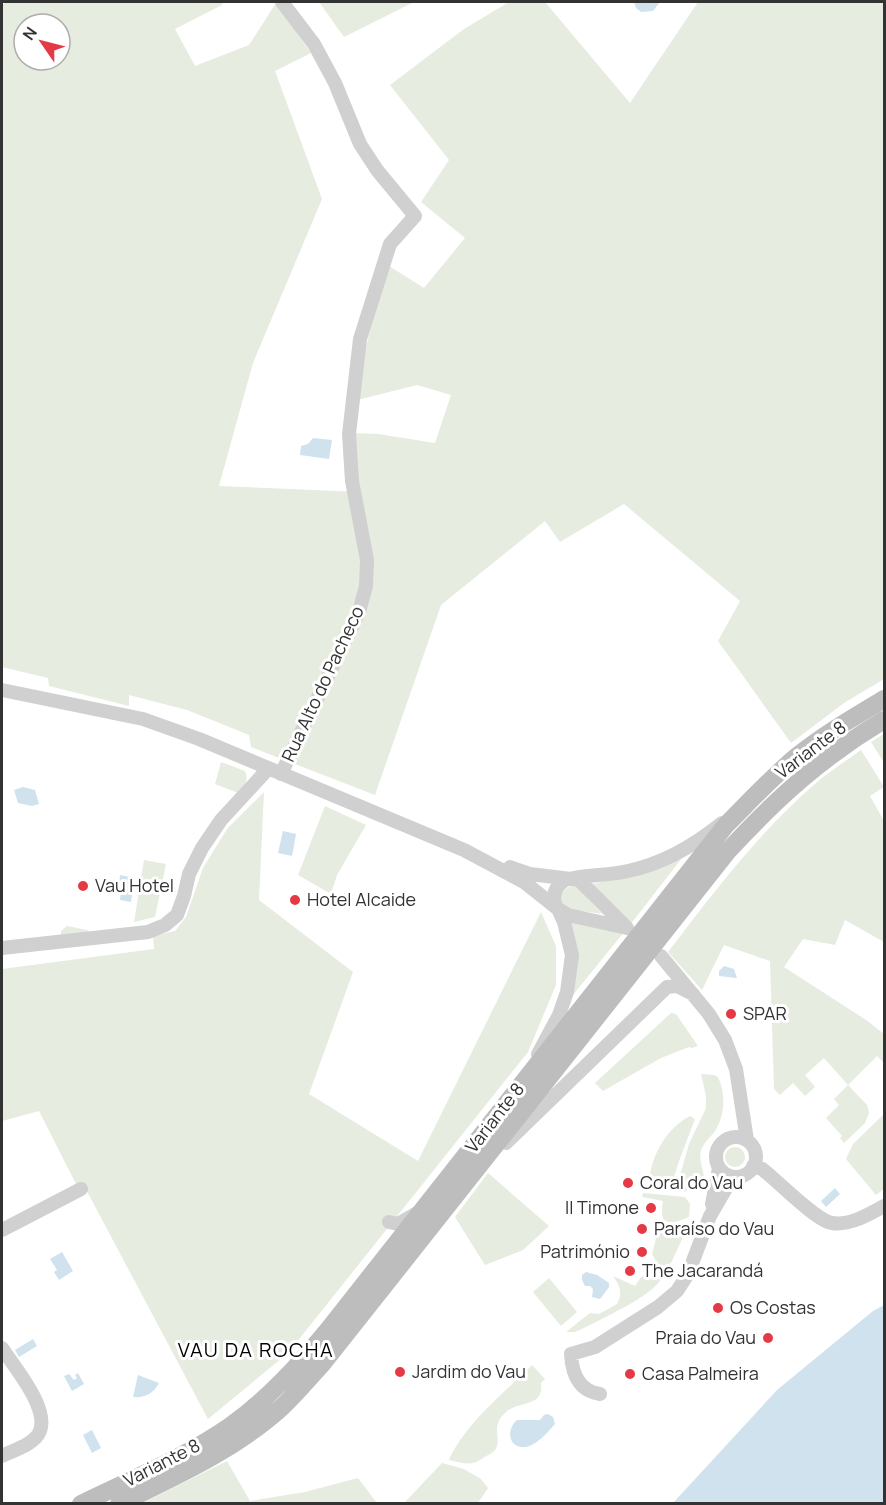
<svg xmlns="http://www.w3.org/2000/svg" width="886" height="1505" viewBox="0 0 886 1505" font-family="Manrope,sans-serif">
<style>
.green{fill:#e6ecdf;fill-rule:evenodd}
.water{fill:#cfe2ee}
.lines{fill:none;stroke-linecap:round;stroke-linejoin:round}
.street{stroke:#d0d0d0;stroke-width:14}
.secondary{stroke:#bdbdbd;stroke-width:18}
.poi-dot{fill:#e63946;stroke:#fff;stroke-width:2}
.labels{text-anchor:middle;stroke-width:6;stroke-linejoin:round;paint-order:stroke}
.street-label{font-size:18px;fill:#333;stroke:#fff}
.poi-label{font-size:18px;fill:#333;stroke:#fff;text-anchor:start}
.neighbourhood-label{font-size:20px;letter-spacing:1.5px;fill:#000;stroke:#fff}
</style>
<rect width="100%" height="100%" fill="#fff"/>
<path class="green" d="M 6,2 L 223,2 L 222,5 L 175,29 L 195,66 L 249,45 L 276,3 L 311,53 L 275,71 L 322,199 L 253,363 L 219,486 L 360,492 L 352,433 L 378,434 L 435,443 L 451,395 L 417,385 L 357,400 C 362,354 375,310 389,266 L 424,288 L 465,238 L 421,202 L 449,160 L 390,85 L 464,29 L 509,2 L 545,2 L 630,103 L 698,2 L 884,2 L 884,679 L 844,703 L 791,743 L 718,641 L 740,601 L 624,504 L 560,542 L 545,521 L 441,605 L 375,795 L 251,747 L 249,735 L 187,710 L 129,695 L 129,706 L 49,686 L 48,678 L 2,667 L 2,5 ZM 24,24 L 60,24 L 60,60 L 24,60 Z
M 319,2 L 414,2 L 344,37 Z
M 884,734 L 884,763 L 871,742 Z
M 861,750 L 884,787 L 870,796 L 884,821 L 884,942 L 845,920 L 835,945 L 803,939 L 784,967 L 866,1020 L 884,1034 L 884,1063 L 877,1056 L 848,1085 L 867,1105 L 869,1113 L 865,1123 L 844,1143 L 840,1138 L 842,1136 L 826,1118 L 839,1105 L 834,1099 L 848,1085 L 824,1058 L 805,1075 L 815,1087 L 805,1096 L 793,1083 L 780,1095 L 774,1089 L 770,961 L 724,945 L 702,990 L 668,952 C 714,892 759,832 816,783 C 830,771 846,761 861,750 Z
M 221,762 L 245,771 C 249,781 245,786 238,793 L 215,784 Z
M 264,792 L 259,900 L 353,972 L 309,1094 L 418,1161 L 541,912 L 556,946 L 556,985 L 528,1052 L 288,1353 L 208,1419 L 82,1182 L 76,1184 L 39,1111 L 2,1121 L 2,969 L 154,949 L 153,936 L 175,931 L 186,917 L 203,868 L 227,829 Z
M 325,806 L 366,825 L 337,875 L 331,894 L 298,875 Z
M 682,858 L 630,925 L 593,884 L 641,872 Z
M 144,860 L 166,864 L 155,917 L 134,922 Z
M 572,886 L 577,887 L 602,914 L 568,909 L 562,905 C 560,895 562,889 572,886 Z
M 568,920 L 624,932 L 573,995 Z
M 67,926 L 87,930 L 89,932 L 61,936 L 61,931 Z
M 671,1013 L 676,1014 L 698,1046 L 692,1048 L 689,1047 L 661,1058 L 603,1091 L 595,1083 Z
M 701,1074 L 714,1075 L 718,1077 C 726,1094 725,1115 715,1131 C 710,1138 704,1142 701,1150 C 698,1162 705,1171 704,1182 L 694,1184 L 685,1192 L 678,1191 L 677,1186 L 689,1144 L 706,1108 L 706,1096 Z
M 884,1114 L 884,1189 L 876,1195 L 846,1159 L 853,1144 Z
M 690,1116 L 695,1119 L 679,1161 L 671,1187 L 669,1190 L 652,1189 L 650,1188 C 647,1161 666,1128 690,1116 Z
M725 1157a10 10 0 1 1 20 0a10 10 0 1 1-20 0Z
M 488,1173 L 549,1226 L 523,1250 L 485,1265 L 455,1217 Z
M 643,1193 L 685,1197 L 690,1204 L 689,1217 C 670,1225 658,1227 663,1201 L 642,1197 Z
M 661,1228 L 675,1228 L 684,1235 L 671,1263 L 662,1266 L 657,1263 L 652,1254 L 658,1231 Z
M 659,1272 L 662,1276 C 659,1293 601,1319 584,1328 L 575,1332 L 566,1332 L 590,1313 L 599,1314 L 617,1304 C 623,1293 620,1286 613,1276 L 635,1286 L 641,1277 Z
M 549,1278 L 577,1312 L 561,1326 L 533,1292 Z
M 532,1365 L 545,1379 L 541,1383 C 544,1408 519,1400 506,1412 C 489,1427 503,1438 495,1450 C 492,1454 487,1455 483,1458 C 472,1467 462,1463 449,1460 C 465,1424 504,1393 532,1365 Z
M 227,1461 L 250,1501 L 305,1492 L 358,1478 L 377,1503 L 143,1503 Z
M 442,1463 L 464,1469 L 481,1479 L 488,1488 L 478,1503 L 404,1503 Z"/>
<path class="water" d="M 634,2 L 660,2 L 653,11 L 641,12 L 636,8 Z
M 313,438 L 332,440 L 329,459 L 300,455 L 301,446 L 308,444 Z
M 23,787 L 35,790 L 39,804 L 32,806 L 18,803 L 14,790 Z
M 283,831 L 296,834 L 292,856 L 278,853 Z
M 120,875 L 130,877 L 129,881 L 134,882 L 131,902 L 120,900 L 122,885 L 119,885 Z
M 724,966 L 734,969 L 737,978 L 719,976 L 719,971 Z
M 835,1188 L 840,1194 L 826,1207 L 821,1201 Z
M 62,1252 L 73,1271 L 59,1280 L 54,1272 L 57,1270 L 50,1259 Z
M 586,1272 L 597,1275 L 609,1283 L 609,1287 L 600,1299 L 592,1297 L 593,1289 L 590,1286 L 585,1286 L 582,1280 L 582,1275 Z
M 884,1305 L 884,1503 L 673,1503 L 777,1390 L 873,1311 Z
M 33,1339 L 37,1346 L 19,1357 L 15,1350 Z
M 78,1373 L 84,1384 L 72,1391 L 64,1376 L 69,1374 L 74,1380 L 77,1378 L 75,1375 Z
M 138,1375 L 159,1383 C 153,1394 145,1398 133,1397 Z
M 548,1414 L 553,1417 L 555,1424 C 548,1432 536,1446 525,1447 C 508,1449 506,1429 517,1420 L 540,1420 L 544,1415 Z
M 92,1430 L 101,1448 L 92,1453 L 83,1435 Z"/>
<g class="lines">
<path class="street" d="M 2,690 L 143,719 L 199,739 L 464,850 L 524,882 L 558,909 L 564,922 L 572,955 L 567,992 L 559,1015 L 538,1054
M 281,774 L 359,612 L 366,586 L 367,560 L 352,481 L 349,434 L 360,339 L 390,244 L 415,216 L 377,170 L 360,144 L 335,83 L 314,44 L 282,2
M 510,867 L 530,874 L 579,880 L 627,928
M 556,906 C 552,896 554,887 565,880 C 585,874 608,876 628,871 C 662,864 696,844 722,823
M 558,909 L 568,915 L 627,928
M 2,948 L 148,932 L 165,925 L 177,915 L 184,896 L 189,874 L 202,848 L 221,820 L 268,769
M 661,956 L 709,1014 L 725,1040 L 736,1069 L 747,1140
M716 1157a20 20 0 1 1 40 0a20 20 0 1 1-40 0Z
M 506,1143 L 667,987 L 677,986 L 693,994
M 753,1166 L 762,1169 C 777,1180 816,1221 832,1223 C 850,1226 869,1214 884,1206
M 712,1204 L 719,1168
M 389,1222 L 398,1224 L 417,1213
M 2,1230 L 81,1189
M 2,1348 C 14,1367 49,1407 40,1431 C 35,1444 14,1450 2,1456
M 600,1394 C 579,1391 572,1374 571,1354 L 595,1347 L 658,1307 L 677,1291 L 688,1274 L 710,1216 L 728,1185 L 740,1177"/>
<path class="secondary" d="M 81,1504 C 130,1480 184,1458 229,1427 C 267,1400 298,1366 328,1330 L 726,825 C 749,802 771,778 796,757 C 823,735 854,717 884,699
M 119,1504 C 176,1476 235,1450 282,1407 C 296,1394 309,1378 323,1363 L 728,851 C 777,798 822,757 884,720"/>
</g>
<g class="poi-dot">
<circle cx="83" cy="886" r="6"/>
<circle cx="295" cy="900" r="6"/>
<circle cx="731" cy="1014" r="6"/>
<circle cx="628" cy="1183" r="6"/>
<circle cx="651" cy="1208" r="6"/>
<circle cx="642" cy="1229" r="6"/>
<circle cx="642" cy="1252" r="6"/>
<circle cx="630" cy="1271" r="6"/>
<circle cx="718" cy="1308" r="6"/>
<circle cx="768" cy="1338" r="6"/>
<circle cx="400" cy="1372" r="6"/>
<circle cx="630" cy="1374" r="6"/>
</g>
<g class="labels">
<g class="street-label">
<text transform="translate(323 684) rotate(-65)" y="6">Rua Alto do Pacheco</text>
<text transform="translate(811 750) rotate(-37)" y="6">Variante 8</text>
<text transform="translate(495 1118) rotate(-52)" y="6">Variante 8</text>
<text transform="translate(162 1463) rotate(-27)" y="6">Variante 8</text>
</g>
<g class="poi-label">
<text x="95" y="892">Vau Hotel</text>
<text x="307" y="906">Hotel Alcaide</text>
<text x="743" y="1020">SPAR</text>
<text x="640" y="1189">Coral do Vau</text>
<text x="639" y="1214" text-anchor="end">Il Timone</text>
<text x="654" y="1235">Paraíso do Vau</text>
<text x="630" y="1258" text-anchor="end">Património</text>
<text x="642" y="1277">The Jacarandá</text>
<text x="730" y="1314">Os Costas</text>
<text x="756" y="1344" text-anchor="end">Praia do Vau</text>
<text x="412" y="1378">Jardim do Vau</text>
<text x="642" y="1380">Casa Palmeira</text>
</g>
<g class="neighbourhood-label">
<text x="256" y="1357">VAU DA ROCHA</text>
</g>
</g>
<rect width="886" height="1505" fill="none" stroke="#333333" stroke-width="6"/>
<g transform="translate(42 42) rotate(305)"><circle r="28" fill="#ffffff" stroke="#adadad" stroke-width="1.5"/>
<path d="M0-4.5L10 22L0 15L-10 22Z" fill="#e63946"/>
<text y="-9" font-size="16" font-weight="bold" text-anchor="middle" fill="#333333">N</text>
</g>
</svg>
